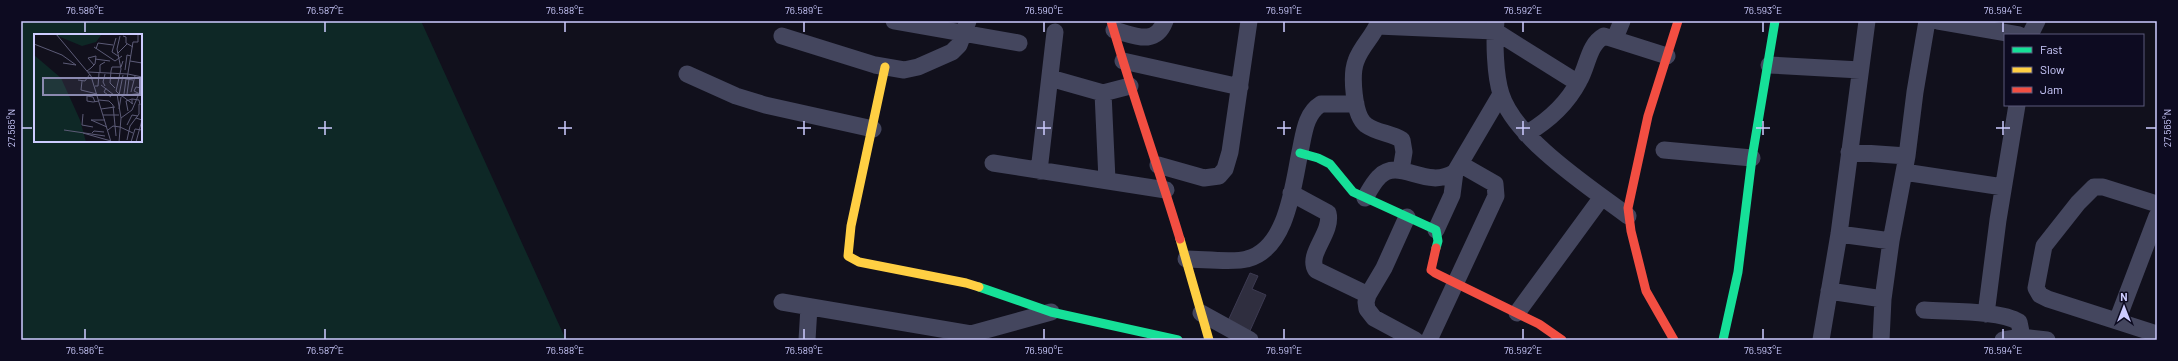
<svg xmlns="http://www.w3.org/2000/svg" width="2178" height="361" viewBox="0 0 2178 361" font-family="Barlow,sans-serif">
<style>
.green{fill:#0e2826;fill-rule:evenodd}
.building{fill:#2f2e3f;stroke:#3c3a51}
.lines{fill:none;stroke-linecap:round;stroke-linejoin:round}
.street{stroke:#44465e;stroke-width:17}
.fast{stroke:#16e098;stroke-width:9}
.slow{stroke:#ffcf43;stroke-width:9}
.jam{stroke:#f24e42;stroke-width:9}
.ticks{fill:none;stroke:#cdccff;stroke-width:1.5}
.inset-road{fill:none;stroke:#5c5b77;stroke-width:1}
.view{fill:#8b8ab0;fill-opacity:0.15;stroke:#8b8ab0;stroke-width:2}
.inset-edge{fill:none;stroke:#cdccff;stroke-width:2}
.neatline{fill:none;stroke:#cdccff;stroke-width:1.5}
.ticks-label{font-size:10px;text-anchor:middle;fill:#cdccff}
</style>
<rect width="100%" height="100%" fill="#11101c"/>
<path class="green" d="M 21,21 L 421,21 L 566,340 L 21,340 ZM 35,35 L 141,35 L 141,141 L 35,141 Z"/>
<path class="building" d="M 1250,273 L 1258,276 L 1252,289 L 1266,295 L 1249,333 L 1227,323 Z"/>
<g class="lines">
<path class="street" d="M 894,21 L 1019,43
M 1379,21 C 1374,36 1361,46 1356,61 C 1351,74 1353,115 1366,125 C 1377,133 1391,133 1402,140 L 1404,152 L 1401,170
M 1496,21 C 1494,41 1495,75 1501,94 C 1515,139 1591,188 1628,216
M 1938,21 L 2019,35
M 1377,26 L 1495,31 L 1578,83
M 1114,30 C 1134,35 1155,47 1165,21
M 2030,35 L 2037,21
M 782,36 L 875,65 L 904,70 L 918,67 L 952,52 L 959,45 L 968,21
M 1615,38 L 1622,21
M 1123,61 L 1240,87
M 1769,65 L 1860,70
M 687,74 L 736,96 L 765,105 L 873,129
M 1050,78 L 1103,93 L 1130,86
M 1103,93 L 1107,180
M 1526,134 C 1548,121 1567,104 1579,81 C 1588,66 1588,45 1604,36 L 1667,56
M 1664,150 L 1752,158
M 1849,152 L 1907,156
M 993,163 L 1166,190
M 1158,165 L 1204,178 L 1219,176 L 1225,169 L 1230,152 L 1249,21
M 1039,171 L 1055,32
M 1904,172 L 2003,187
M 1291,193 L 1328,213 C 1333,233 1306,254 1316,270 L 1368,295
M 1365,198 C 1369,191 1373,183 1379,177 C 1399,156 1426,191 1455,172 L 1501,94
M 2157,204 L 2103,187 L 2094,187 L 2078,203 L 2044,246 L 2036,288 L 2040,295 L 2048,299 L 2157,334
M 1407,217 L 1384,268 L 1368,295 L 1366,302 L 1367,309 L 1374,318 L 1415,340
M 1436,230 L 1452,195 L 1455,172
M 1839,234 L 1891,241
M 1186,259 C 1202,259 1234,263 1247,259 C 1287,249 1293,186 1300,152 C 1304,134 1305,114 1321,104 L 1356,104
M 1829,291 L 1883,299
M 782,302 L 971,334
M 1924,310 C 1948,312 2000,310 2019,322 L 2022,337
M 1201,313 L 1250,340
M 1517,313 L 1602,197
M 1986,314 L 1998,220 L 2017,105
M 2117,321 L 2157,216
M 807,340 L 809,307
M 969,340 L 971,334 L 1051,312
M 1429,340 L 1496,196 L 1495,184 L 1460,164
M 1821,340 L 1839,234 L 1867,21
M 1881,340 L 1883,299 L 1891,241 L 1907,156 L 1915,92 L 1927,21
M 2003,340 L 2022,337 L 2047,340"/>
<path class="fast" d="M 1300,153 L 1318,158 L 1330,164 L 1353,192 L 1436,230 L 1438,241 L 1436,248
M 979,287 L 1051,312 L 1178,340
M 1723,340 L 1738,272 L 1752,158 L 1775,21"/>
<path class="slow" d="M 885,67 L 851,226 L 848,256 L 859,262 L 966,283 L 979,287
M 1180,239 L 1209,340"/>
<path class="jam" d="M 1111,21 C 1132,94 1158,166 1180,239
M 1436,248 L 1431,270 L 1435,273 L 1539,324 L 1562,340
M 1674,340 L 1646,291 L 1631,231 L 1628,208 L 1648,116 L 1678,21"/>
</g>
<path class="ticks" d="M 85,22 L 85,32M 325,22 L 325,32M 565,22 L 565,32M 804,22 L 804,32M 1044,22 L 1044,32M 1284,22 L 1284,32M 1523,22 L 1523,32M 1763,22 L 1763,32M 2003,22 L 2003,32M 325,121 L 325,135M 565,121 L 565,135M 804,121 L 804,135M 1044,121 L 1044,135M 1284,121 L 1284,135M 1523,121 L 1523,135M 1763,121 L 1763,135M 2003,121 L 2003,135M 22,128 L 32,128M 318,128 L 332,128M 558,128 L 572,128M 797,128 L 811,128M 1037,128 L 1051,128M 1277,128 L 1291,128M 1516,128 L 1530,128M 1756,128 L 1770,128M 1996,128 L 2010,128M 2146,128 L 2156,128M 85,329 L 85,339M 325,329 L 325,339M 565,329 L 565,339M 804,329 L 804,339M 1044,329 L 1044,339M 1284,329 L 1284,339M 1523,329 L 1523,339M 1763,329 L 1763,339M 2003,329 L 2003,339"/>
<g transform="translate(34 34)">
<rect width="108" height="108" fill="#11101c"/>
<path d="M 19,0 L 68,0 L 62,8 L 48,12 ZM 0,21 L 27,44 L 46,86 L 52,108 L 0,108 Z" fill="#0e2826"/>
<path class="inset-road" d="M 22,0 L 57,42 L 77,108M 86,2 L 83,15 L 87,35 L 82,57 L 87,62 L 108,59M 89,2 L 92,3 L 92,9 L 99,13M 82,4 L 78,18 L 84,22M 99,8 L 104,8 L 104,0M 0,10 L 28,21 L 42,31M 60,13 L 81,27 L 88,22M 62,15 L 64,9 L 79,11M 84,19 L 93,10M 61,25 L 76,27M 96,27 L 108,29M 29,29 L 42,31M 91,36 L 93,21 L 97,22M 53,37 L 57,34 L 61,30 L 62,22 L 54,24 L 60,31M 54,38 L 94,40 L 108,43M 66,39 L 66,31 L 71,28M 71,40 L 69,48 L 71,52M 93,45 L 99,8M 44,46 L 51,47 L 56,40M 48,47 L 47,56 L 63,60M 67,51 L 80,61M 61,52 L 64,52 L 65,39M 72,54 L 70,58 L 77,63M 81,54 L 76,49 L 77,37 L 78,33 L 87,33 L 89,27M 97,58 L 101,42M 83,60 L 87,84M 90,60 L 92,45 L 99,46M 93,60 L 95,45M 106,60 L 100,57 L 102,53 L 107,54M 85,61 L 89,41M 88,62 L 99,70M 98,65 L 105,66 L 106,71M 65,66 L 75,67 L 79,71 L 82,102M 61,68 L 59,63 L 53,62 L 53,67 L 59,68 L 65,67M 67,75 L 81,73M 85,75 L 87,63M 94,77 L 92,67 L 98,65 L 98,70M 49,80 L 48,91 L 59,93M 69,81 L 85,81M 57,86 L 73,93M 57,86 L 71,86M 93,91 L 98,81 L 104,82M 86,93 L 99,99M 30,96 L 71,102M 74,96 L 79,92 L 86,93M 49,99 L 77,107M 58,99 L 60,97 L 70,98M 93,106 L 96,92 L 105,80 L 105,70M 85,108 L 87,84 L 98,76 L 104,62M 97,108 L 101,95 L 108,96M 102,108 L 108,86 L 102,84"/>
<path class="view" d="M 9,44 L 106,44 L 106,61 L 9,61 Z"/>
<rect width="108" height="108" class="inset-edge"/>
</g>
<rect width="2178" height="361" fill="none" stroke="#0d0b21" stroke-width="44"/>
<rect x="2004" y="34" width="140" height="72" fill="#0d0b21" stroke="#5a587a"/>
<rect x="2012" y="47" width="20" height="6" fill="#16e098" stroke="#5a587a"/>
<text x="2040" y="54" font-size="12" fill="#cdccff">Fast</text>
<rect x="2012" y="67" width="20" height="6" fill="#ffcf43" stroke="#5a587a"/>
<text x="2040" y="74" font-size="12" fill="#cdccff">Slow</text>
<rect x="2012" y="87" width="20" height="6" fill="#f24e42" stroke="#5a587a"/>
<text x="2040" y="94" font-size="12" fill="#cdccff">Jam</text>
<g transform="translate(2124 307)" stroke="#0d0b21" stroke-width="3" paint-order="stroke">
<path d="M0-3L7 15L0 10L-7 15Z" fill="#cdccff"/>
<text y="-6" font-size="11" font-weight="bold" text-anchor="middle" fill="#cdccff">N</text>
</g>
<rect x="22" y="22" width="2134" height="317" class="neatline"/>
<g class="ticks-label">
<text x="85" y="14">76.586°E</text>
<text x="325" y="14">76.587°E</text>
<text x="565" y="14">76.588°E</text>
<text x="804" y="14">76.589°E</text>
<text x="1044" y="14">76.590°E</text>
<text x="1284" y="14">76.591°E</text>
<text x="1523" y="14">76.592°E</text>
<text x="1763" y="14">76.593°E</text>
<text x="2003" y="14">76.594°E</text>
<text transform="translate(11 128) rotate(-90)" y="4">27.565°N</text>
<text transform="translate(2167 128) rotate(-90)" y="4">27.565°N</text>
<text x="85" y="354">76.586°E</text>
<text x="325" y="354">76.587°E</text>
<text x="565" y="354">76.588°E</text>
<text x="804" y="354">76.589°E</text>
<text x="1044" y="354">76.590°E</text>
<text x="1284" y="354">76.591°E</text>
<text x="1523" y="354">76.592°E</text>
<text x="1763" y="354">76.593°E</text>
<text x="2003" y="354">76.594°E</text>
</g>
</svg>
